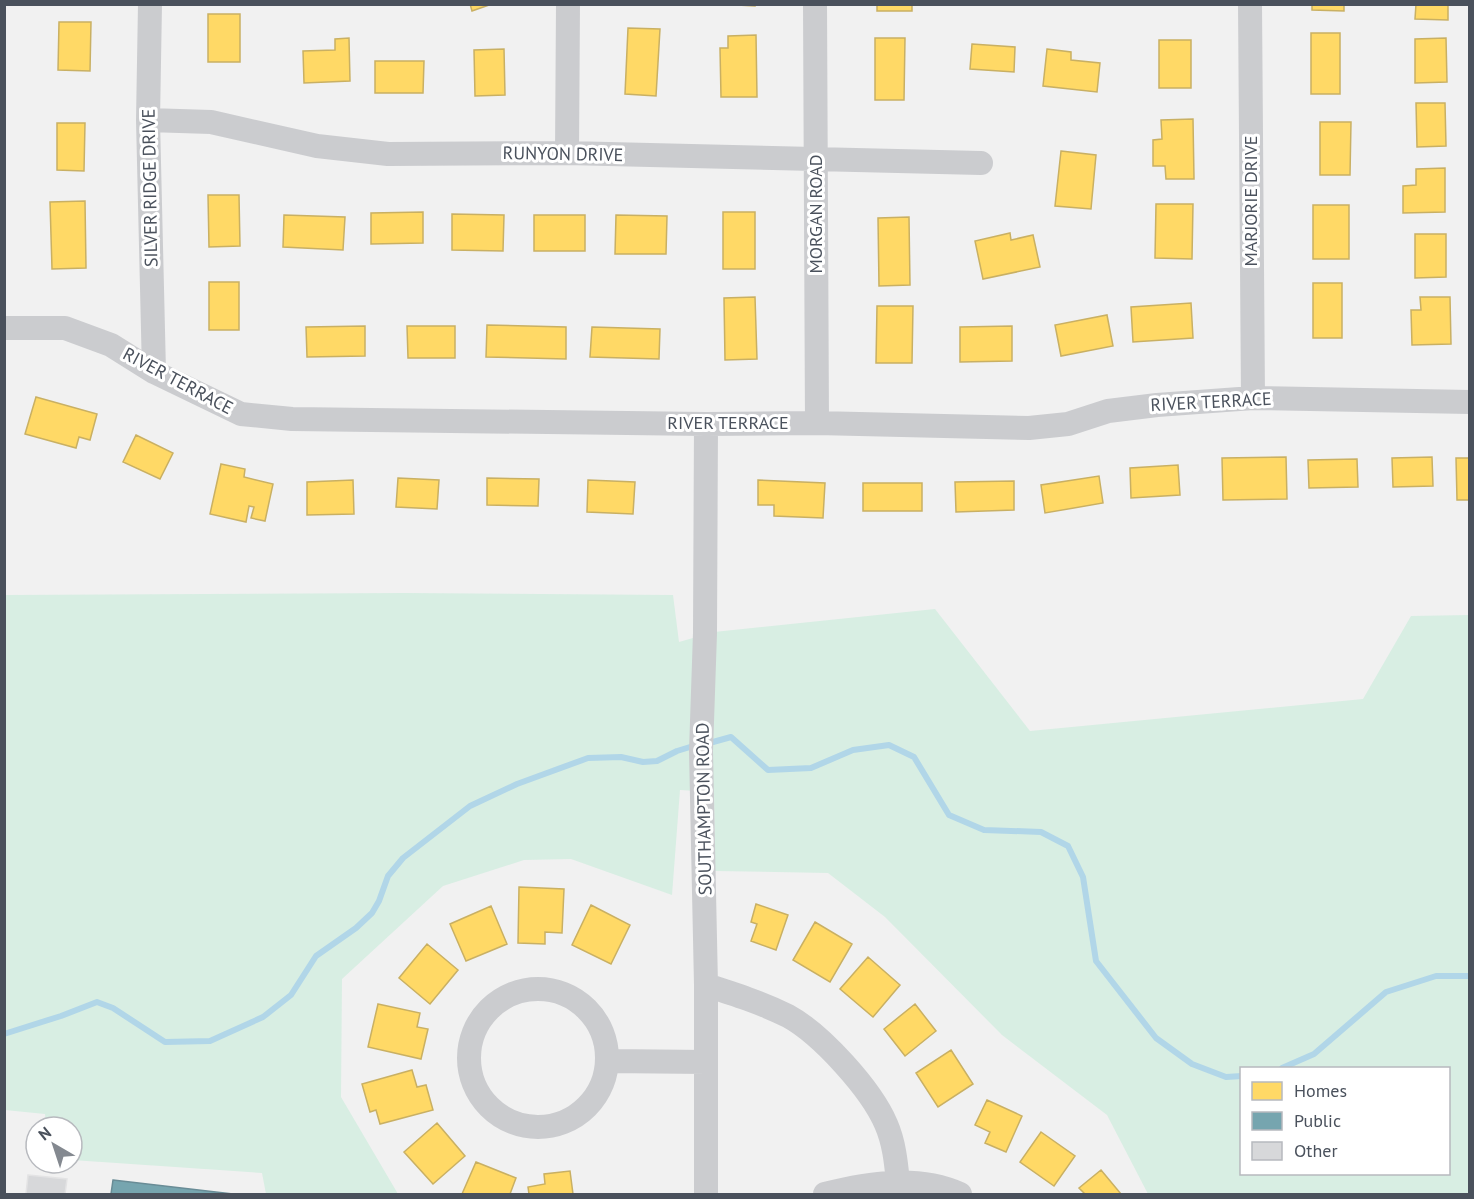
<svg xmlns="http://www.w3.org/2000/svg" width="1474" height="1199" viewBox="0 0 1474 1199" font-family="'PT Sans',sans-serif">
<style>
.green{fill:#d8eee3;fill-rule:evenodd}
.homes{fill:#ffd966;stroke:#c9b063;stroke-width:1.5}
.public{fill:#76a5af;stroke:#698c96;stroke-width:1.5}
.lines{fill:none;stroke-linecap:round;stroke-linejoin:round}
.stream{stroke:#b1d6e8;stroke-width:6}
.building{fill:#d7d8da;stroke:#e3e3e4;stroke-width:1.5}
.minor{stroke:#cbcccf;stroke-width:24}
.labels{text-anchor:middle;stroke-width:6;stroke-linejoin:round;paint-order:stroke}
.street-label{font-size:18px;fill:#4a515c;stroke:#fff}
</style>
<rect width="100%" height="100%" fill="#f1f1f1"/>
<path class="green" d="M 404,593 L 673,595 L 679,642 L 714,632 L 935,609 L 1030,731 L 1363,699 L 1411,616 L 1469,615 L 1469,1194 L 1148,1194 L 1107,1115 L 1002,1035 L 885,917 L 828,873 L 715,871 L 714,792 L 680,790 L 672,895 L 571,859 L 524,860 L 443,886 L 342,979 L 341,1097 L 398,1194 L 266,1194 L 262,1173 L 72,1160 L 72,1127 L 46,1127 L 45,1114 L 5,1110 L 4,595 ZM 1242,1068 L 1448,1068 L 1448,1174 L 1242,1174 Z"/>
<path class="homes" d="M 470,4 L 492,4 L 472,11 Z
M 718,4 L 755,4 L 755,6 Z
M 877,4 L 912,4 L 912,11 L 877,11 Z
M 1312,4 L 1344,4 L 1344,11 L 1312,10 Z
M 1416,4 L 1448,4 L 1448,20 L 1415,19 Z
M 208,14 L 240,14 L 240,62 L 208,62 Z
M 59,22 L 91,22 L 90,71 L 58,70 Z
M 628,28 L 660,29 L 656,96 L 625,94 Z
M 1311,33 L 1340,33 L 1340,94 L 1311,94 Z
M 756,35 L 757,97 L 721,97 L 720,48 L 728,48 L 728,36 Z
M 349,38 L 350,81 L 304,83 L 303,51 L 335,50 L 335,39 Z
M 875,38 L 905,38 L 904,100 L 875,100 Z
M 1446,38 L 1447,82 L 1415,83 L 1415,39 Z
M 1159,40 L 1191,40 L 1191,88 L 1159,88 Z
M 972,44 L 1015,47 L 1014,72 L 970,69 Z
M 504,49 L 505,95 L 475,96 L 474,50 Z
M 1047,49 L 1071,52 L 1071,60 L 1100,63 L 1097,92 L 1043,86 Z
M 375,61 L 424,61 L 423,93 L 375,93 Z
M 1416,103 L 1445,103 L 1446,146 L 1417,147 Z
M 1193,119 L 1194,179 L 1166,179 L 1165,166 L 1153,166 L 1153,140 L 1162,139 L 1161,120 Z
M 1320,122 L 1351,122 L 1350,175 L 1320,175 Z
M 57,123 L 85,123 L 84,171 L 57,170 Z
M 1061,151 L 1096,155 L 1091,209 L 1055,206 Z
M 1445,168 L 1445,212 L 1403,213 L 1403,186 L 1416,185 L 1416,169 Z
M 208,195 L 239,195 L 240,246 L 209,247 Z
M 85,201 L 86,268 L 52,269 L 50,202 Z
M 1156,204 L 1193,204 L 1192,259 L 1155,258 Z
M 1313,205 L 1349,205 L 1349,259 L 1313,259 Z
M 423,212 L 423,243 L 371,244 L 371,213 Z
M 723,212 L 755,212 L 755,269 L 723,269 Z
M 452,214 L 504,215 L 503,251 L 452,250 Z
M 284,215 L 345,217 L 343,250 L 283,247 Z
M 534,215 L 585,215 L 585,251 L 534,251 Z
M 616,215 L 667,216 L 666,254 L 615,254 Z
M 909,217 L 910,285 L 879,286 L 878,218 Z
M 1010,233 L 1011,240 L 1033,235 L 1040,267 L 983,279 L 975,241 Z
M 1415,234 L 1446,234 L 1446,277 L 1415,278 Z
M 209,282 L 239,282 L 239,330 L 209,330 Z
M 1313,283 L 1342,283 L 1342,338 L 1313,338 Z
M 755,297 L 757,359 L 725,360 L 724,298 Z
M 1420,297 L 1450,297 L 1451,344 L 1412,345 L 1411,310 L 1421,310 Z
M 1191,303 L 1193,338 L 1133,342 L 1131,307 Z
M 877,306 L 913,306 L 912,363 L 876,363 Z
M 1107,315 L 1113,346 L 1061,356 L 1055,325 Z
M 487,325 L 566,327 L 566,359 L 486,357 Z
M 365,326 L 365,356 L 307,357 L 306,327 Z
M 407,326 L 455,326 L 455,358 L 408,358 Z
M 1012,326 L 1012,361 L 960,362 L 960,327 Z
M 592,327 L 660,329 L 659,359 L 590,357 Z
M 36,397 L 97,414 L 90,440 L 79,437 L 76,448 L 25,434 Z
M 136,435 L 173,453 L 160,479 L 123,462 Z
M 1286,457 L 1287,499 L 1223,500 L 1222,458 Z
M 1432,457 L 1433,486 L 1393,487 L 1392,458 Z
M 1456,458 L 1470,458 L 1470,500 L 1457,500 Z
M 1357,459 L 1358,487 L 1309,488 L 1308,460 Z
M 221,464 L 245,469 L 244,477 L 273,484 L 265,521 L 251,518 L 254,507 L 249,506 L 246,522 L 210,514 Z
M 1178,465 L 1180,495 L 1131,498 L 1130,468 Z
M 1099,476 L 1103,503 L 1045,513 L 1041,485 Z
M 398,478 L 439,480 L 437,509 L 396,507 Z
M 487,478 L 539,479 L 538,506 L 487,505 Z
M 353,480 L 354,514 L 307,515 L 307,482 Z
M 588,480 L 635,482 L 633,514 L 587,512 Z
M 758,480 L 825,483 L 823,518 L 774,516 L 774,505 L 758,505 Z
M 1014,481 L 1014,510 L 956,512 L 955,482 Z
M 863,483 L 922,483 L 922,511 L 863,511 Z
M 519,887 L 564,889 L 562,933 L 545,932 L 545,944 L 518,943 Z
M 756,904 L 788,915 L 776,950 L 751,941 L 757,924 L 751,922 Z
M 591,905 L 630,925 L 611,964 L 572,945 Z
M 491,906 L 507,944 L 466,961 L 450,924 Z
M 815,922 L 852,944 L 830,982 L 793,960 Z
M 427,944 L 458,970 L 430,1004 L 399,978 Z
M 868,957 L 900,985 L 873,1017 L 840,989 Z
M 378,1004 L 420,1013 L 417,1027 L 428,1029 L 421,1059 L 368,1047 Z
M 915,1004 L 936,1031 L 905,1056 L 884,1029 Z
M 951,1050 L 973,1084 L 938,1107 L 916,1073 Z
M 412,1070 L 417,1087 L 426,1085 L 433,1110 L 380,1124 L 376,1110 L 370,1112 L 362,1084 Z
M 987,1100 L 1022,1116 L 1006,1152 L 985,1143 L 990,1132 L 975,1125 Z
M 437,1123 L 465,1156 L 433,1184 L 404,1152 Z
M 1041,1132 L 1075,1156 L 1054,1186 L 1020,1162 Z
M 476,1162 L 516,1178 L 510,1194 L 462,1194 Z
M 1101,1170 L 1121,1194 L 1085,1194 L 1079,1188 Z
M 570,1171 L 573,1194 L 529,1194 L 528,1187 L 545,1184 L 544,1174 Z"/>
<path class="public" d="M 113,1180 L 233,1194 L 111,1194 Z"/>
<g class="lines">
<path class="stream" d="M 713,742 L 731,737 L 768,770 L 811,768 L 853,750 L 889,745 L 914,757 L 949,815 L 984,830 L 1041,832 L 1068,846 L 1083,877 L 1096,961 L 1156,1038 L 1192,1064 L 1226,1077 L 1242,1076
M 4,1034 L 61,1016 L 97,1002 L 113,1008 L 165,1042 L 210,1041 L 263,1017 L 291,995 L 316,956 L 356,928 L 372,913 L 379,901 L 388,876 L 403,858 L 470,806 L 517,784 L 588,758 L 621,757 L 643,762 L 657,761 L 677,751 L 690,747
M 1282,1068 L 1314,1054 L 1386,992 L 1436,976 L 1470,976"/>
</g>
<path class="building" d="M 28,1175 L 67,1179 L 65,1194 L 26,1194 Z"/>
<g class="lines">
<path class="minor" d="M 150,4 L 148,120 L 154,372
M 815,4 L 817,423
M 1250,4 L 1253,398
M 148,120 L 211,122 L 317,146 L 388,154 L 567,153 L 981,163
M 567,153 L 568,4
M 4,328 L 65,328 L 111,345 L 154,372 L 241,414 L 292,419 L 706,424 L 817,423 L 1029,428 L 1068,424 L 1108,411 L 1157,405 L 1253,398 L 1470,402
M 706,424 L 705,633 L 701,751 L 706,985 L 706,1194
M 706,985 C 734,994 762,1003 788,1016 C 821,1034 871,1089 886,1124 C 894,1142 896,1162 898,1182
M469 1058a69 69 0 1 1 138 0a69 69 0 1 1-138 0Z
M 608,1061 L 706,1062
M 825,1194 C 869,1183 917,1175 960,1194"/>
</g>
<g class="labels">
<g class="street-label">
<text transform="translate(563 154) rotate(1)" y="6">RUNYON DRIVE</text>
<text transform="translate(150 188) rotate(-91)" y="6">SILVER RIDGE DRIVE</text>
<text transform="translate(1251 201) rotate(-90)" y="6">MARJORIE DRIVE</text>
<text transform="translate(816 214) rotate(-90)" y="6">MORGAN ROAD</text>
<text transform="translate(178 381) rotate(28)" y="6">RIVER TERRACE</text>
<text transform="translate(1211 402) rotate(-3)" y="6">RIVER TERRACE</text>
<text x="728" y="429">RIVER TERRACE</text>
<text transform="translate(704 809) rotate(-91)" y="6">SOUTHAMPTON ROAD</text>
</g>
</g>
<rect width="1474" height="1199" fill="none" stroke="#4a515c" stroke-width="12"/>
<rect x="1240" y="1067" width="210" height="108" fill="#ffffff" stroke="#b7b9be" stroke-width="1.5"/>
<rect x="1252" y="1082" width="30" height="18" fill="#ffd966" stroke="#b7b9be" stroke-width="1.5"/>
<text x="1294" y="1097" font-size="18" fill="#4a515c">Homes</text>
<rect x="1252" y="1112" width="30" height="18" fill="#76a5af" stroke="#b7b9be" stroke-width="1.5"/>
<text x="1294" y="1127" font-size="18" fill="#4a515c">Public</text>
<rect x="1252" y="1142" width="30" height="18" fill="#d7d8da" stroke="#b7b9be" stroke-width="1.5"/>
<text x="1294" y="1157" font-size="18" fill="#4a515c">Other</text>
<g transform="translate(54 1145) rotate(321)"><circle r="28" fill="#ffffff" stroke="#b7b9be" stroke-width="1.5"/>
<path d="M0-4.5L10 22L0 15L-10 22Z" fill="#848990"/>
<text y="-9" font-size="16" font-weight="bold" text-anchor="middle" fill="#4a515c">N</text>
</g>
</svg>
